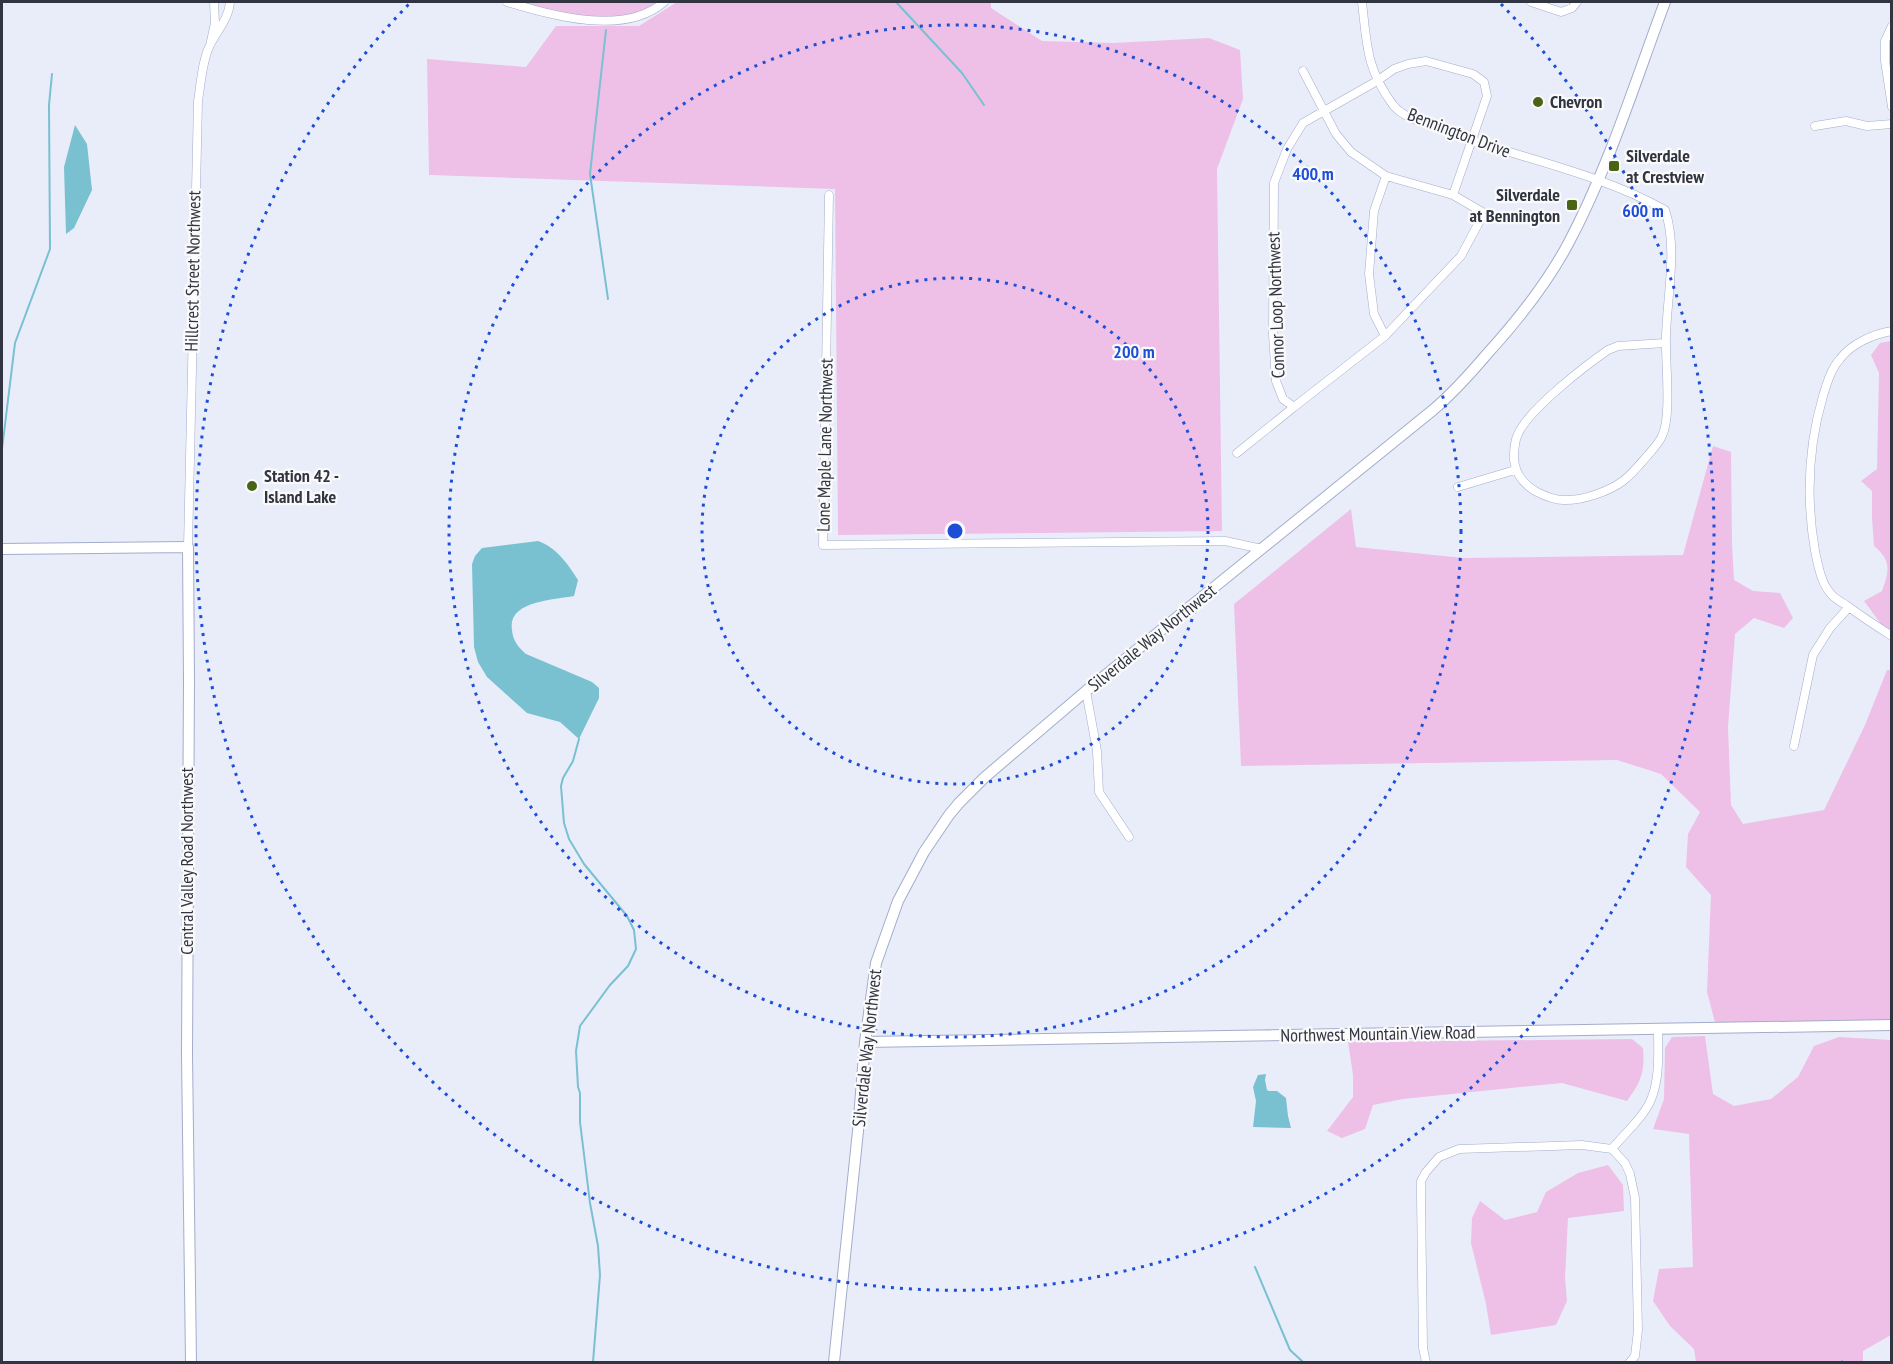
<svg xmlns="http://www.w3.org/2000/svg" width="1893" height="1364" viewBox="0 0 1893 1364" font-family="'PT Sans Narrow',sans-serif">
<style>
.green{fill:#eec0e7}
.water{fill:#79c0d1}
.lines{fill:none;stroke-linecap:round;stroke-linejoin:round}
.stream{stroke:#79c0d1;stroke-width:2}
.street-casing{stroke:#a3accb;stroke-width:9}
.secondary-casing{stroke:#a3accb;stroke-width:12}
.street{stroke:#fff;stroke-width:8}
.secondary{stroke:#fff;stroke-width:10}
.ring{fill:none;stroke:#1d4ed8;stroke-width:3;stroke-dasharray:3 6}
.poi-dot{fill:#4a6415;stroke:#fafafa;stroke-width:2}
.labels{text-anchor:middle;stroke-width:4.5;stroke-linejoin:round;paint-order:stroke}
.poi-label{font-size:18px;font-weight:bold;fill:#313441;stroke:#fafafa;text-anchor:start}
.street-label{font-size:18px;fill:#313441;stroke:#fafafa}
.centre{fill:#1d4ed8;stroke:#fafafa;stroke-width:3}
.ring-label{font-size:18px;text-anchor:middle;font-weight:bold;fill:#1d4ed8;stroke:#fafafa;stroke-width:4.5;stroke-linejoin:round;paint-order:stroke}
</style>
<rect width="100%" height="100%" fill="#e9edfa"/>
<path class="green" d="M 507,2 L 664,2 L 644,14 L 588,20 Z
M 677,2 L 991,2 L 991,8 L 1042,41 L 1113,43 L 1209,38 L 1240,50 L 1243,99 L 1217,169 L 1222,531 L 838,535 L 835,189 L 429,175 L 427,59 L 526,67 L 556,26 L 639,26 Z
M 1891,341 L 1892,341 L 1891,630 L 1881,624 L 1864,601 L 1882,591 C 1889,571 1892,561 1874,546 L 1872,518 L 1872,491 L 1861,481 L 1877,469 L 1879,373 L 1871,355 L 1880,343 Z
M 1713,446 L 1731,452 L 1732,544 L 1734,580 L 1753,591 L 1780,593 L 1793,618 L 1784,628 L 1754,618 L 1735,634 L 1728,727 L 1731,805 L 1743,824 L 1824,810 L 1865,725 L 1887,670 L 1891,670 L 1891,1025 L 1716,1026 L 1707,992 L 1711,895 L 1686,867 L 1688,834 L 1700,812 L 1661,774 L 1617,760 L 1241,766 L 1234,604 L 1351,509 L 1356,547 L 1463,558 L 1683,555 Z
M 1705,1036 L 1713,1094 L 1734,1106 L 1771,1099 L 1798,1077 L 1814,1046 L 1839,1037 L 1891,1040 L 1891,1335 L 1863,1351 L 1863,1362 L 1696,1362 L 1694,1349 L 1670,1326 L 1653,1301 L 1659,1269 L 1693,1267 L 1689,1134 L 1653,1129 L 1664,1099 L 1665,1048 L 1672,1037 Z
M 1632,1039 L 1643,1048 C 1645,1072 1641,1082 1627,1101 L 1562,1083 L 1403,1099 L 1373,1105 L 1365,1129 L 1342,1138 L 1327,1131 L 1353,1097 L 1353,1075 L 1348,1042 Z
M 1608,1165 L 1623,1185 L 1624,1211 L 1568,1218 L 1565,1278 L 1567,1301 L 1556,1325 L 1491,1335 L 1486,1304 L 1471,1243 L 1472,1218 L 1480,1201 L 1505,1220 L 1537,1212 L 1546,1192 L 1578,1173 Z"/>
<path class="water" d="M 75,125 L 87,144 L 92,190 L 74,228 L 66,234 L 64,167 Z
M 538,541 C 556,547 568,564 578,580 L 574,596 C 553,600 507,601 512,630 C 513,641 518,647 526,654 L 592,682 L 599,688 L 599,698 L 579,739 L 560,722 L 527,713 L 487,677 L 478,662 L 474,647 L 472,564 L 475,556 L 482,548 Z
M 1266,1074 L 1265,1080 L 1267,1090 L 1269,1091 L 1277,1091 L 1286,1098 L 1288,1116 L 1291,1128 L 1253,1127 L 1256,1101 L 1253,1087 L 1258,1075 Z"/>
<g class="lines">
<path class="stream" d="M 896,2 L 962,73 L 984,105
M 606,30 L 590,174 L 608,299
M 2,449 L 15,343 L 50,249 L 49,105 L 52,74
M 579,739 L 573,761 L 563,778 L 561,786 L 564,823 L 569,839 L 584,864 L 627,916 L 634,930 L 636,949 L 628,966 L 610,985 L 580,1026 L 576,1051 L 578,1087 L 580,1093 L 580,1122 L 590,1203 L 598,1246 L 600,1275 L 593,1362
M 1255,1267 L 1290,1350 L 1303,1362
M 1842,1362 L 1842,1361"/>
<g class="street-casing">
<path id="street" d="M 507,2 C 551,15 624,37 664,2
M 1362,2 C 1367,45 1366,68 1393,105 C 1404,119 1429,124 1446,131 C 1518,158 1597,172 1665,210 C 1678,248 1667,296 1666,336 C 1665,361 1672,416 1662,436 C 1659,443 1653,449 1648,455 C 1640,464 1633,473 1623,481 C 1608,492 1581,501 1563,500 C 1554,500 1545,496 1537,492 C 1524,485 1516,475 1514,460 C 1514,451 1514,442 1518,434 C 1529,409 1585,366 1608,350 L 1618,346 L 1665,343
M 1531,2 L 1561,12 L 1572,8 L 1577,2
M 1892,26 L 1885,41 L 1885,61 L 1892,107
M 211,41 L 215,23 L 214,2
M 1303,71 L 1336,134 L 1351,152 L 1386,176 L 1453,195 L 1484,213 L 1461,256 L 1385,336 L 1294,407 L 1283,399 L 1276,381 L 1273,334 L 1274,183 L 1287,149 L 1303,123 L 1377,81 L 1394,69 L 1408,64 L 1426,61 L 1473,74 L 1484,82 L 1487,96 L 1453,195
M 1815,126 L 1846,121 L 1867,126 L 1892,124
M 829,195 L 823,545 L 1225,541 L 1262,549
M 1892,331 C 1873,334 1851,344 1840,359 C 1831,369 1827,383 1823,396 C 1808,447 1806,499 1815,551 C 1818,565 1821,583 1831,594 C 1834,598 1841,602 1846,605 C 1861,616 1876,626 1892,636
M 1385,336 L 1374,314 L 1369,274 L 1374,211 L 1386,176
M 1237,453 L 1294,407
M 1458,487 L 1515,470
M 188,547 L 198,101 C 201,83 202,61 210,45 C 217,31 229,18 230,2
M 1086,691 L 1097,751 L 1099,792 L 1129,837
M 1794,746 L 1813,655 L 1830,628 L 1849,607
M 1612,1149 C 1624,1134 1646,1115 1652,1097 C 1660,1076 1658,1051 1658,1028
M 1426,1362 L 1423,1348 L 1421,1196 L 1421,1181 L 1426,1172 L 1439,1157 L 1459,1149 L 1582,1145 L 1612,1149 L 1625,1163 L 1630,1174 L 1635,1198 L 1638,1330 L 1635,1356 L 1630,1362"/>
</g>
<g class="secondary-casing">
<path id="secondary" d="M 2,549 L 188,547 L 189,680 L 187,1055 L 191,1362
M 865,1042 L 1892,1025
M 834,1362 L 858,1131 L 865,1042 L 876,963 L 898,901 L 924,852 L 949,815 L 959,803 L 984,778 L 1012,754 L 1086,691 L 1433,410 C 1453,393 1470,374 1487,354 C 1518,320 1546,285 1568,244 C 1609,167 1635,82 1665,2"/>
</g>
<use href="#street" class="street"/>
<use href="#secondary" class="secondary"/>
</g>
<g class="ring">
<circle cx="955" cy="531" r="253"/>
<circle cx="955" cy="531" r="506"/>
<path d="M1501 4A759 759 0 1 1 409 4"/>
</g>
<g class="poi-dot">
<circle cx="1538" cy="102" r="6"/>
<rect x="1608" y="160" width="12" height="12" rx="3"/>
<rect x="1566" y="199" width="12" height="12" rx="3"/>
<circle cx="252" cy="486" r="6"/>
</g>
<g class="labels">
<g class="poi-label">
<text x="1550" y="108">Chevron</text>
<text x="1626" y="162">Silverdale<tspan x="1626" dy="21">at Crestview</tspan></text>
<text x="1560" y="201" text-anchor="end">Silverdale<tspan x="1560" dy="21">at Bennington</tspan></text>
<text x="264" y="482">Station 42 -<tspan x="264" dy="21">Island Lake</tspan></text>
</g>
<g class="street-label">
<text transform="translate(1459 133) rotate(21)" y="6">Bennington Drive</text>
<text transform="translate(193 271) rotate(-89)" y="6">Hillcrest Street Northwest</text>
<text transform="translate(1276 305) rotate(-92)" y="6">Connor Loop Northwest</text>
<text transform="translate(825 445) rotate(-89)" y="6">Lone Maple Lane Northwest</text>
<text transform="translate(1152 638) rotate(-39)" y="6">Silverdale Way Northwest</text>
<text transform="translate(187 861) rotate(-90)" y="6">Central Valley Road Northwest</text>
<text transform="translate(1378 1034) rotate(-1)" y="6">Northwest Mountain View Road</text>
<text transform="translate(867 1048) rotate(-84)" y="6">Silverdale Way Northwest</text>
</g>
</g>
<circle cx="955" cy="531" r="9" class="centre"/>
<g class="ring-label">
<text x="1313" y="180">400 m</text>
<text x="1643" y="217">600 m</text>
<text x="1134" y="358">200 m</text>
</g>
<rect width="1893" height="1364" fill="none" stroke="#313441" stroke-width="6"/>
</svg>
